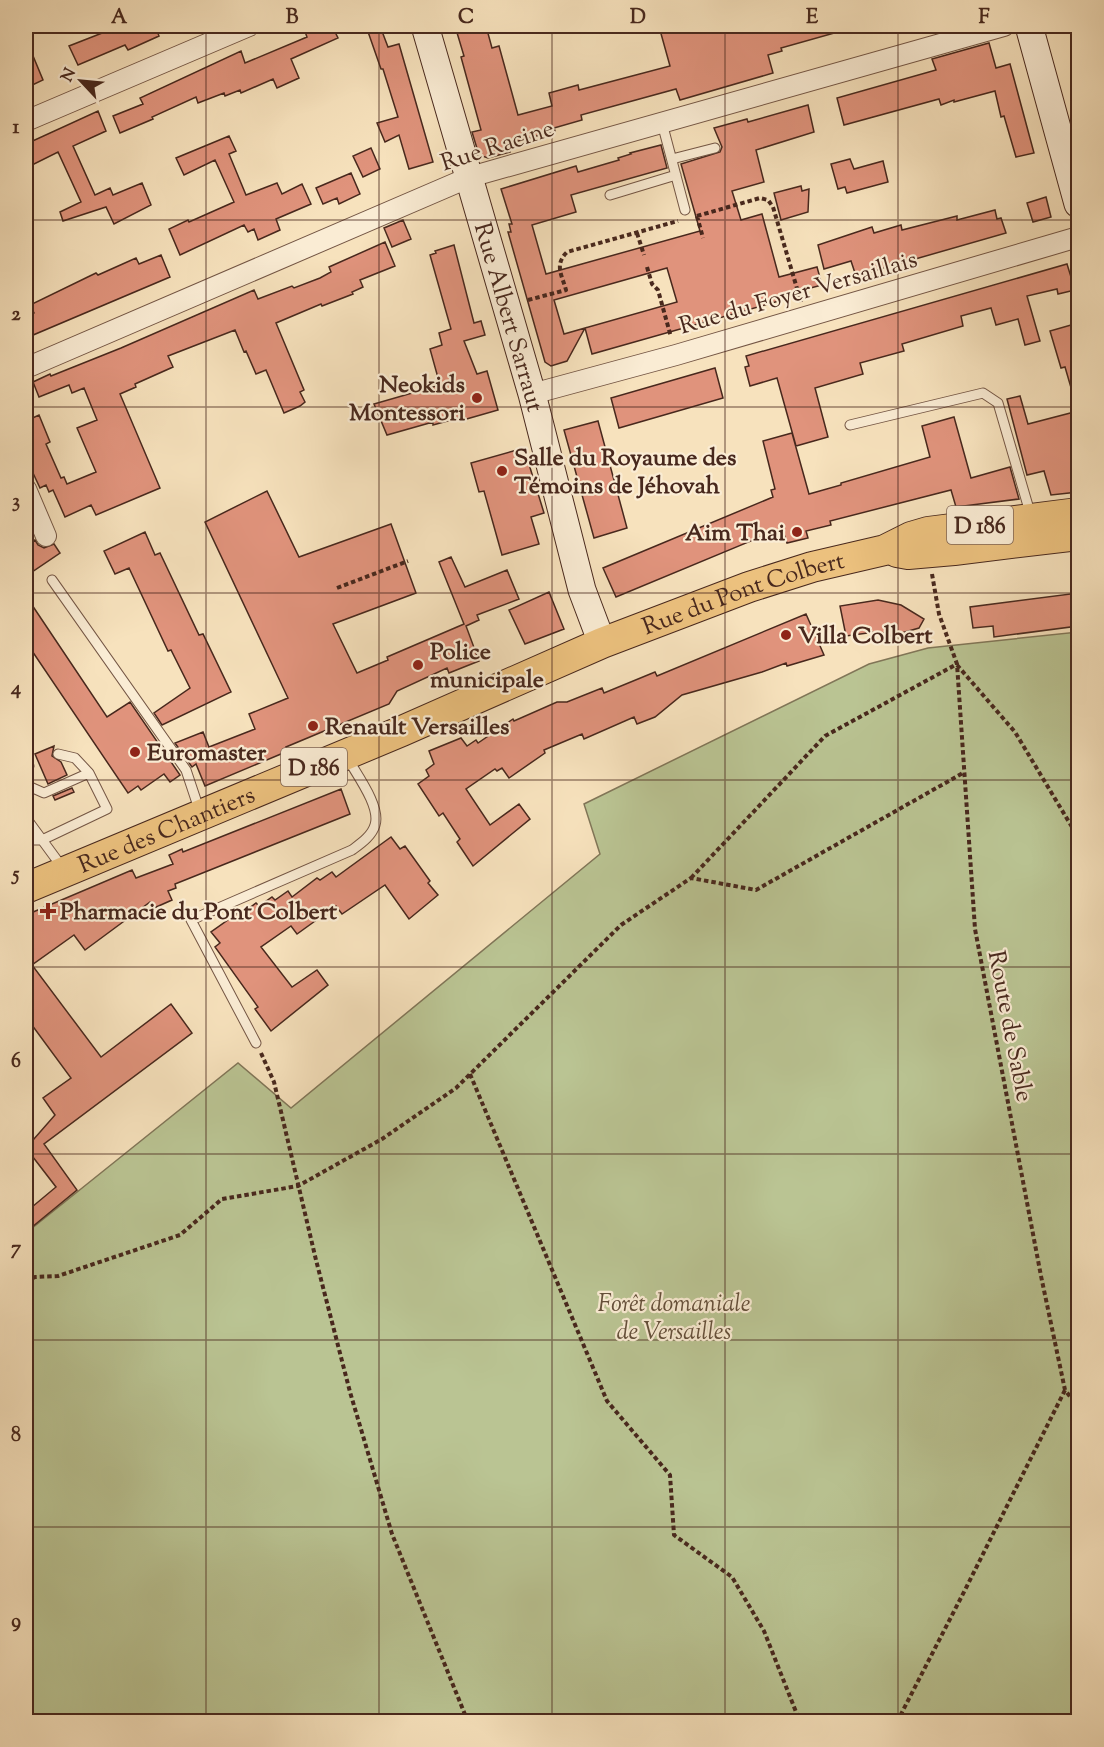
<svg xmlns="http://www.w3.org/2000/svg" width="1104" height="1747" viewBox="0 0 1104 1747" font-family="'Sorts Mill Goudy',serif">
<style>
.green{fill:#bac493;stroke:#817658;stroke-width:1.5}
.building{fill:#e0937c;stroke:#48281d;stroke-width:1.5}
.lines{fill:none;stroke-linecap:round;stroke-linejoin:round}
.service-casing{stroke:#745645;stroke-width:11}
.minor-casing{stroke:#745645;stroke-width:22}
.secondary-casing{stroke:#48281d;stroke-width:29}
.primary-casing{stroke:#48281d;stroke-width:32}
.path{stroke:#48281d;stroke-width:4;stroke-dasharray:4.5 3;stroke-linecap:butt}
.service{stroke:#faecd4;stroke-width:9}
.minor{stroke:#faecd4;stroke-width:20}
.secondary{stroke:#faecd4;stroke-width:27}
.primary{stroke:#ecc17e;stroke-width:30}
.grid{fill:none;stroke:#48281d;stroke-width:1.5;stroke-opacity:0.55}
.poi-dot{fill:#8f2418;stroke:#faecd4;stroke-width:2}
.labels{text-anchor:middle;stroke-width:4.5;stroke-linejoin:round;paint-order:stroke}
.shield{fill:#faecd4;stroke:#7d6354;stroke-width:1.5}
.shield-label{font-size:22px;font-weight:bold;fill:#48281d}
.street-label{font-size:24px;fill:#48281d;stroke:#faecd4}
.poi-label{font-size:24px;font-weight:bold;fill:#48281d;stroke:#faecd4;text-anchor:start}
.park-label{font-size:24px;font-style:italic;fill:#644f3a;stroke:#faecd4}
.neatline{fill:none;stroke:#48281d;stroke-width:2}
.grid-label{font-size:20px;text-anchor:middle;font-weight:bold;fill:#48281d}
</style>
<rect width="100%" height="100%" fill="#f7e2bd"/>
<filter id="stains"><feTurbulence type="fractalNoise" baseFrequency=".00333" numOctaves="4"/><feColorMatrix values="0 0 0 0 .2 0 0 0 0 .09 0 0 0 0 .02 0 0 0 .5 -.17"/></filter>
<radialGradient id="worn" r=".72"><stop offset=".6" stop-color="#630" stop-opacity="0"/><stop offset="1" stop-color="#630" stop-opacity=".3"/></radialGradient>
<path class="green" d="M 1078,632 L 1078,1721 L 26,1721 L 26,1233 L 238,1063 L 291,1108 L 600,854 L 584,804 L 869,664 L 928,648 Z"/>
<path class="building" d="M 120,26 L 155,26 L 159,36 L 128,50 L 125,45 L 78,65 L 69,46 Z
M 312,26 L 332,26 L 338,38 L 291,59 L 299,78 L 277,88 L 273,79 L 241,93 L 240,90 L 225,96 L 224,93 L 198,103 L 196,97 L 152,117 L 153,119 L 120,133 L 113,116 L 143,104 L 140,98 L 241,51 L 245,63 L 307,37 L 304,29 Z
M 366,26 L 380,26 L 388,47 L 399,44 L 433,162 L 409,169 L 399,135 L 385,142 L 377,123 L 398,117 L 383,69 L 381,69 Z
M 455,26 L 486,26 L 492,48 L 499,46 L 518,115 L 552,106 L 549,93 L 578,85 L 579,90 L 670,66 L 660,30 L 677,26 L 844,26 L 845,30 L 781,48 L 782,51 L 768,55 L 773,73 L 680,100 L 676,89 L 581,115 L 582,120 L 554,128 L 555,131 L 507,144 L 510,152 L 488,158 L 479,155 L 472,132 L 481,130 L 461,57 L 464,56 Z
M 26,39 L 43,80 L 26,88 Z
M 989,43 L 996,68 L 1010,64 L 1034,153 L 1016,157 L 1004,116 L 1001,117 L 995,91 L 954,102 L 954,100 L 941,105 L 939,99 L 844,125 L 837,98 L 936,70 L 932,59 Z
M 808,105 L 814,132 L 756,150 L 764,182 L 732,191 L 741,220 L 762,214 L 779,277 L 817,267 L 822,285 L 784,295 L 786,299 L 592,354 L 585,328 L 677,302 L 667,268 L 554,300 L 564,334 L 585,328 L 567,361 L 551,366 L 545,362 L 508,232 L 511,232 L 509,224 L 512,224 L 501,189 L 576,166 L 578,172 L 619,160 L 618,158 L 631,154 L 630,153 L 661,145 L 667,168 L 571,195 L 576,212 L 532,225 L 546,274 L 700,231 L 681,164 L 720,152 L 722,147 L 714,128 L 747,119 L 748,122 Z
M 98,111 L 106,131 L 73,146 L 95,195 L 110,188 L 113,195 L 142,183 L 151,205 L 114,224 L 106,207 L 63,221 L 60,212 L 81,202 L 58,152 L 26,168 L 26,144 Z
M 229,136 L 236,151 L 229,154 L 246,195 L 277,183 L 282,194 L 302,184 L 311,204 L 276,219 L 280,230 L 258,240 L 254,229 L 248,232 L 244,225 L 180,255 L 169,229 L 188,220 L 189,222 L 234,202 L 215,160 L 184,175 L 176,158 Z
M 371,148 L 380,169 L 363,177 L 353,156 Z
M 850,159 L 854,169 L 883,161 L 888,182 L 847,193 L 845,187 L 838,189 L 831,164 Z
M 351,173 L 360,194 L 339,204 L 337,198 L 323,204 L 316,188 Z
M 801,186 L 802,191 L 809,189 L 808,212 L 781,220 L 774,193 Z
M 1046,197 L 1051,217 L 1033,222 L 1027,203 Z
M 995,210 L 997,219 L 1001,218 L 1006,233 L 856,276 L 851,261 L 824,269 L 818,245 L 872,227 L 874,233 L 901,225 L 902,230 L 957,216 L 957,220 Z
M 403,220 L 411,239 L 392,247 L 384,228 Z
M 385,242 L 395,266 L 360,280 L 363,287 L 352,292 L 353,294 L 322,306 L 321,304 L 276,323 L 304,390 L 300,392 L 305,402 L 300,406 L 284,413 L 266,370 L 256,374 L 246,351 L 244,352 L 235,330 L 168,356 L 173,367 L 135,384 L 136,387 L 120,394 L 160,488 L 96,515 L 91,505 L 65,517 L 53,490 L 49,492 L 46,485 L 40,488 L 26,458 L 31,456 L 26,443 L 26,421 L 39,415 L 50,442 L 46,444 L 61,478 L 64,477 L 67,484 L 96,472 L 77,428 L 97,420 L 84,388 L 72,393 L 69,385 L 39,397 L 33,382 L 50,374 L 51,376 L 121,348 L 254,290 L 258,299 L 292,286 L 294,288 L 320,278 L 331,272 L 329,267 Z
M 454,245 L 474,323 L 481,321 L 485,335 L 464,341 L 477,374 L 487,371 L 498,410 L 463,420 L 462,417 L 433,425 L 433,422 L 387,435 L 374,404 L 440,385 L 430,349 L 442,345 L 439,333 L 451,329 L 430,255 L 436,253 L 435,251 Z
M 161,255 L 170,277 L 26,338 L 26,317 L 34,313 L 30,305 L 96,273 L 98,275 L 136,258 L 139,264 Z
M 1067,264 L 1075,290 L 1058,294 L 1057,289 L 1027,296 L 1040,341 L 1025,345 L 1018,319 L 996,325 L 991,308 L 961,316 L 963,326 L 902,344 L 904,351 L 860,363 L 863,374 L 815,388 L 828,437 L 796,446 L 777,378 L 750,386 L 745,367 L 749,366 L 746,356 Z
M 1078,323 L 1078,398 L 1074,398 L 1065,367 L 1061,368 L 1050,331 Z
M 715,368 L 723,398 L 619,428 L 611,398 Z
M 1020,396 L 1028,424 L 1078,411 L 1078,492 L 1051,495 L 1044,471 L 1027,475 L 1007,399 Z
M 954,417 L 971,478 L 1010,467 L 1019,499 L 956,507 L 951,490 L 830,521 L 831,525 L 806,531 L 808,538 L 787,543 L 782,528 L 616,597 L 603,568 L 773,497 L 771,490 L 775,489 L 763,441 L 792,433 L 809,494 L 841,485 L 841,483 L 930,457 L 922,426 Z
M 598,421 L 627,528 L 594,538 L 564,430 Z
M 524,448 L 544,513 L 531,517 L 539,544 L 502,555 L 484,491 L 479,492 L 471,463 Z
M 267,491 L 299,557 L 391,524 L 416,593 L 333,624 L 357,673 L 388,660 L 387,657 L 464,624 L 439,562 L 451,557 L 465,587 L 507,570 L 519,599 L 477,615 L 479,620 L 466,626 L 479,661 L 449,673 L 447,668 L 397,691 L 389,704 L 286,747 L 288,751 L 205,786 L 196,764 L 192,767 L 175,743 L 203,732 L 209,747 L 255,729 L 249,714 L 288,698 L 205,522 Z
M 145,532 L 155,555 L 160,553 L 199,635 L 203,634 L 231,692 L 162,725 L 154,713 L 190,688 L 171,650 L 168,651 L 129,568 L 115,574 L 104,551 Z
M 35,540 L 38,545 L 44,548 L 54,544 L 60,553 L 26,576 L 26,544 Z
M 549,592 L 564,629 L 525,644 L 509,610 Z
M 1078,593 L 1078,626 L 994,637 L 993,626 L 973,628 L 970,607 Z
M 26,596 L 107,717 L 130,702 L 180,775 L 170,782 L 164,774 L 141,790 L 138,786 L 128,793 L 26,642 Z
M 878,600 L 901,605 L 924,619 L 919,628 L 891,636 L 886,633 L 875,632 L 846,636 L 840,606 Z
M 806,614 L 824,655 L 787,666 L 786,663 L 762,672 L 682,695 L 655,717 L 637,724 L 634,717 L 584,739 L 582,734 L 544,750 L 545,753 L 509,778 L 502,768 L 497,771 L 495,769 L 466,789 L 490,825 L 519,804 L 530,819 L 473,866 L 457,842 L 460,839 L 443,813 L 439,816 L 418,784 L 429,776 L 426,770 L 434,764 L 429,751 L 461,738 L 467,746 L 476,740 L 478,743 L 513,719 L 514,721 L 557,702 L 567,702 L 602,688 L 604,693 L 655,672 L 657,676 Z
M 54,746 L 52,756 L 61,762 L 67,775 L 48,784 L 35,754 Z
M 72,788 L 74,792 L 55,800 L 53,796 Z
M 341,789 L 350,814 L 175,884 L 176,888 L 168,891 L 172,900 L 154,908 L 150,902 L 85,950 L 74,935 L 32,965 L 101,1057 L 171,1004 L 192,1033 L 44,1144 L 77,1190 L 26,1232 L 26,1212 L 56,1187 L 26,1148 L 55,1115 L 43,1098 L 71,1078 L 26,1017 L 26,915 L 132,870 L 136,878 L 173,864 L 169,855 L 182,849 L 183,852 Z
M 391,837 L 400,849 L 405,846 L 430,881 L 428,883 L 438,895 L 409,919 L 385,885 L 342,914 L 336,906 L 297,934 L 291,926 L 261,947 L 292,987 L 317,970 L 328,985 L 271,1031 L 255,1009 L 258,1007 L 215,947 L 220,943 L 211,932 L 242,910 L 244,912 L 256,903 L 259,906 L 272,897 L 275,900 L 288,891 L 292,897 L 317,878 L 320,880 L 332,872 L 336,877 Z"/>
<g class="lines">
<g class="service-casing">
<path id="service" d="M 662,123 L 685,210
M 672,159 L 715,148
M 610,195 L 676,175
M 850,425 L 983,393 L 998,403 L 1031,516
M 52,580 L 186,770 L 200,812
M 58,754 L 75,758 L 89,773
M 26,768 L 29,766
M 26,785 L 44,793 L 89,773 L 107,809 L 42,840 L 32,840 L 26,843
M 26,818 L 62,867
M 256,1043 L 191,920 L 352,850 C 360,844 372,836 375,825 C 381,807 357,775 348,759"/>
</g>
<g class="minor-casing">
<path id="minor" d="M 26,121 L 249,26
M 26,368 L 470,177 L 1004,26
M 532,394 L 676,355 L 1078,237
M 26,489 L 46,536"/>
</g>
<g class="secondary-casing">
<g id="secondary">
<path id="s1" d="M 425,26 L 532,394 L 582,590 L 602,643"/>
<path d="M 1029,26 L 1078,204"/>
</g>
</g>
<g class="primary-casing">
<g id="primary">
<path d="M 897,552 L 908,554 L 954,550 L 1078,535"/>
<path id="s2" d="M 26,888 L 402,731 L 602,643 L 749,587 L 812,567 L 885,550 L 911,537 L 928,532 L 1078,513"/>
</g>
</g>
<path class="path" d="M 697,216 L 760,198 L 768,200 L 773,207 L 801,302
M 697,216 L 703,238
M 637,233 L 644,255
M 647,267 L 652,284 L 658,290 L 671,337
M 528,300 L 566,290 C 562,275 554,265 567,252 L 678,221
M 932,574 L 939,614 L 957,664 L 975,929 L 1041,1276 L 1065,1390 L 1078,1407
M 337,588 L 408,561
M 957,665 L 1015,732 L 1078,837
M 691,878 L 825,736 L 957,664
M 261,1053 L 274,1082 L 316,1260 L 350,1392 L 392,1534 L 468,1722
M 470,1074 L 607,1401 L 670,1475 L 674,1535 L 732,1577 L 764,1631 L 800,1722
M 26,1282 L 35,1277 L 58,1276 L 180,1235 L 222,1199 L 298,1186 L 382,1139 L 456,1088 L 621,925 L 691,878 L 756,890 L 963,773
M 897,1722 L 967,1586 L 1065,1390"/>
<use href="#service" class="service"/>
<use href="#minor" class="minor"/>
<use href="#secondary" class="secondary"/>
<use href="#primary" class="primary"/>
</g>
<path class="grid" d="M 206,26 L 206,1722M 379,26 L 379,1722M 552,26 L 552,1722M 725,26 L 725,1722M 898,26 L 898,1722M 26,220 L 1078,220M 26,407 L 1078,407M 26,593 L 1078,593M 26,780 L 1078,780M 26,967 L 1078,967M 26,1154 L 1078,1154M 26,1340 L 1078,1340M 26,1527 L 1078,1527"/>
<g class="poi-dot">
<circle cx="477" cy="398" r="6"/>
<circle cx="502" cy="471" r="6"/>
<circle cx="797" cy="532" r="6"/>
<circle cx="786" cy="635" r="6"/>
<circle cx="418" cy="665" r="6"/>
<circle cx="313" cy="726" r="6"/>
<circle cx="135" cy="752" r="6"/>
<path d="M45 902h6v6h6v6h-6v6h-6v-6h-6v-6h6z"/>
</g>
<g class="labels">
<g class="shield">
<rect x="947" y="506" width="66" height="38" rx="4.5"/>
<rect x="281" y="748" width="66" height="38" rx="4.5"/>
</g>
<g class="shield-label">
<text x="980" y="533">D 186</text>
<text x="314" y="775">D 186</text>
</g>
<g class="street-label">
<text transform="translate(497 145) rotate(-18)" y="8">Rue Racine</text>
<text transform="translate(798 292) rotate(-16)" y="8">Rue du Foyer Versaillais</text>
<text dy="8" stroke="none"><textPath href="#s1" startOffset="303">Rue Albert Sarraut</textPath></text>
<text dy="8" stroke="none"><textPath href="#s2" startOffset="776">Rue du Pont Colbert</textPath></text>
<text dy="8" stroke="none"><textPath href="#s2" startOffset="152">Rue des Chantiers</textPath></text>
<text transform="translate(1011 1026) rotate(79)" y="8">Route de Sable</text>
</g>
<g class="poi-label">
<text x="465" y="392" text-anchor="end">Neokids<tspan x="465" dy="28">Montessori</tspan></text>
<text x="514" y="465">Salle du Royaume des<tspan x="514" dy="28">Témoins de Jéhovah</tspan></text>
<text x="785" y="540" text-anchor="end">Aim Thai</text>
<text x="798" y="643">Villa Colbert</text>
<text x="430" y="659">Police<tspan x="430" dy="28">municipale</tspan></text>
<text x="325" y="734">Renault Versailles</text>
<text x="147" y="760">Euromaster</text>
<text x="60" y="919">Pharmacie du Pont Colbert</text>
</g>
<g class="park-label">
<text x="674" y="1311">Forêt domaniale<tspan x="674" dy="28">de Versailles</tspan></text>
</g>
</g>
<rect width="1104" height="1747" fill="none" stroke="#f7e2bd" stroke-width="66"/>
<g transform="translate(81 81) rotate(296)" stroke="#faecd4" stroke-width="4.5" paint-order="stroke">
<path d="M0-4.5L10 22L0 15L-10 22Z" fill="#48281d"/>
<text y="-9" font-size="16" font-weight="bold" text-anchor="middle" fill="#48281d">N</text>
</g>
<rect x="33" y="33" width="1038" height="1681" class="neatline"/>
<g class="grid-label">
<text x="119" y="23">A</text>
<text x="292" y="23">B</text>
<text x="466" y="23">C</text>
<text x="638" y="23">D</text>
<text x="812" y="23">E</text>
<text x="984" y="23">F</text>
<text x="16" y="133">1</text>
<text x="16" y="320">2</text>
<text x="16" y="507">3</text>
<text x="16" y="694">4</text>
<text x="16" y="880">5</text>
<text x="16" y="1067">6</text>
<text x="16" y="1254">7</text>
<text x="16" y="1441">8</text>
<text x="16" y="1627">9</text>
</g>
<rect width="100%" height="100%" filter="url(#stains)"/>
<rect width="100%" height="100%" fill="url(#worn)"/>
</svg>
